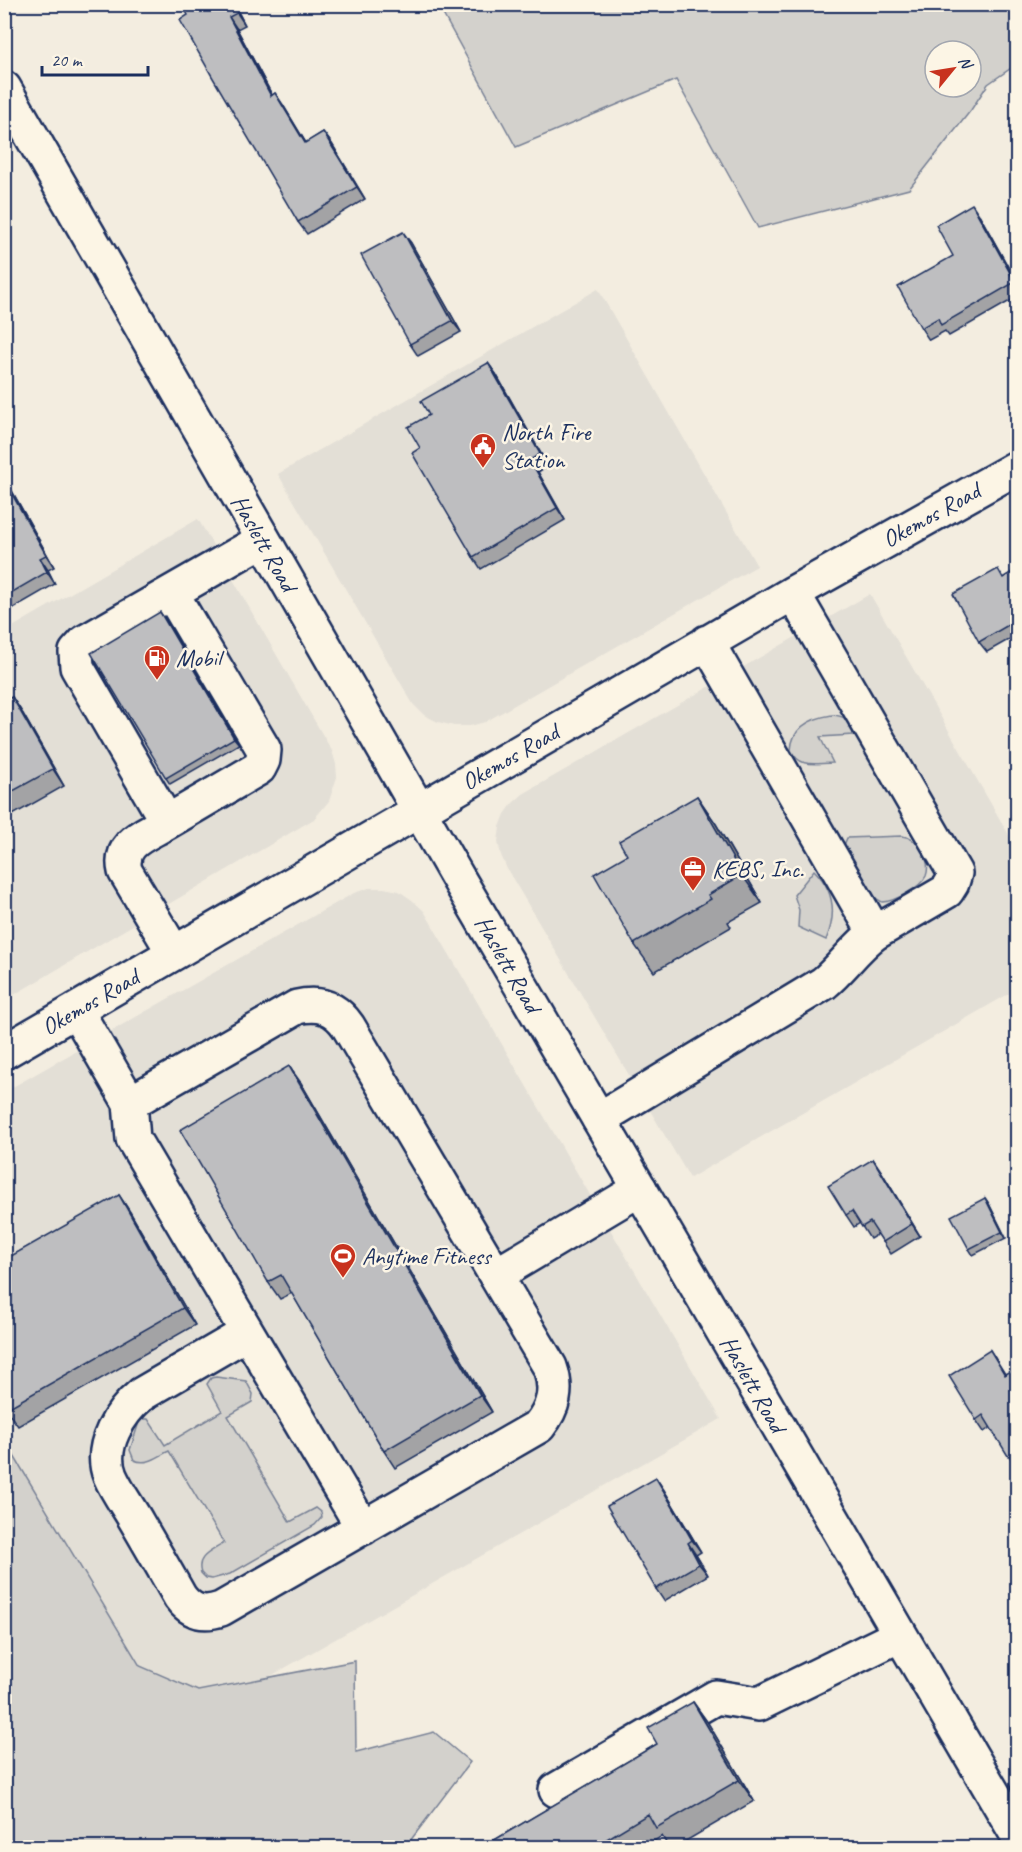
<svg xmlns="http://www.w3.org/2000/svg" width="1022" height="1852" viewBox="0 0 1022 1852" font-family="Caveat,sans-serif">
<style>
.built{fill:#e3dfd6}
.green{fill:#d3d1cc;stroke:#778095;stroke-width:1.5;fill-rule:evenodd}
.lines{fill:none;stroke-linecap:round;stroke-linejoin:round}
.minor-casing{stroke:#1b2f5e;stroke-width:38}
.major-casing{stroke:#1b2f5e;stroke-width:38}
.minor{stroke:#fcf5e5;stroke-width:33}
.major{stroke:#fcf5e5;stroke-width:33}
.wall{fill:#a3a3a5;stroke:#1b2f5e;stroke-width:1.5}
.shaded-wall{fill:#858586;stroke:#1b2f5e;stroke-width:1.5}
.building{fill:#bebec0;stroke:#1b2f5e;stroke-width:1.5}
.labels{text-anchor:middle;stroke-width:5;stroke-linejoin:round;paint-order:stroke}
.poi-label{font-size:24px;fill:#1b2f5e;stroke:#fcf5e5;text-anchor:start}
.street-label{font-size:24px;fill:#1b2f5e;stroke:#fcf5e5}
</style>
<rect width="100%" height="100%" fill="#f3ede0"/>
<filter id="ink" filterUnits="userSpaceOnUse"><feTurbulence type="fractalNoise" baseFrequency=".0167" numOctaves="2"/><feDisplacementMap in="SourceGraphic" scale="12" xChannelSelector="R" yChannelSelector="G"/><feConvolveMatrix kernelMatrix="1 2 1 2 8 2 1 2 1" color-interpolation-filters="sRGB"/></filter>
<g filter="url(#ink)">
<path class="built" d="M 598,289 L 757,566 L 485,722 L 470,726 L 454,726 L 438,722 L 424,715 L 413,704 L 278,474 Z
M 198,519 L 332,751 L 336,764 L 337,777 L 329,801 L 314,819 L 5,1000 L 4,632 Z
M 870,594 L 1017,849 L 1017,989 L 690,1178 L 507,869 L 501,855 L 498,842 L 500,827 L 505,814 L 513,803 L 523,794 Z
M 369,888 L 384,888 L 399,891 L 412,900 L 424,911 L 721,1419 L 127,1758 L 5,1543 L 4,1092 L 354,893 Z"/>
<path class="green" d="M 438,5 L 1017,5 L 1017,64 L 988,84 L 971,110 L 909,189 L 758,228 L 676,80 L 516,147 ZM 935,51 L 971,51 L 971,87 L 935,87 Z
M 832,715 C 845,716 853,720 853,735 L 820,737 L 833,763 C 815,763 800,769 791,750 C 792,727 812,718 832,715 Z
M 902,836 C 917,837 932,860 926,876 C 921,887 894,902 882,902 L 870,895 L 844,845 L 847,838 Z
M 814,870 C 835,891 837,914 826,940 L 798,927 L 799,910 L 794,895 Z
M 216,1377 L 246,1381 L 253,1394 L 252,1402 L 228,1416 L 290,1522 L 316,1508 L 321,1512 L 322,1517 L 315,1525 L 230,1574 L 212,1579 L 206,1578 L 201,1573 C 195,1556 213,1551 224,1543 L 169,1451 C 158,1456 148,1466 134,1460 L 130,1450 L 139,1422 L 141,1419 L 148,1419 L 165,1445 L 222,1411 L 207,1384 L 211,1378 Z
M 5,1441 L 140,1666 L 198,1691 L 355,1661 L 356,1752 L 434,1732 L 470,1762 L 410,1841 L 412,1847 L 5,1847 Z"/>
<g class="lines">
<g class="minor-casing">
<path id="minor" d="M 707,642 L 875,933 L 947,891 L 952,883 L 955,873 L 793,593
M 167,822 L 259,768 L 263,760 L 264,750 L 172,594
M 174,953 L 125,871 C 118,842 146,835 167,822 L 77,667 L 76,652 L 85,642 L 263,540
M 76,1010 L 130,1103 L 133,1139 L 363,1528
M 4,1052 L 793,593 L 1018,467
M 130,1103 L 297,1007 C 319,1002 335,1007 348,1026 L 550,1367 C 558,1390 554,1407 539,1426 L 221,1609 C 203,1615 191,1612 180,1597 C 166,1572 152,1548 138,1524 C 129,1508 117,1492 110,1476 C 98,1446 120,1412 142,1394 L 247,1333
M 599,1119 L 824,983 C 842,968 856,947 875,933
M 496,1275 L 640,1189
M 556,1790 L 716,1697 L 759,1704 L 900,1635"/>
</g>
<g class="major-casing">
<path id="major" d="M 4,88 L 458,878 L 1018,1836"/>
</g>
<use href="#minor" class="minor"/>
<use href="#major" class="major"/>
</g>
<path class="wall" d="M 234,4 L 245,25 L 237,29 L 272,95 L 275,93 L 283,105 L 306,143 L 323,132 L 332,144 L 365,199 L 307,234 L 298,222 L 188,15 Z
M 980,216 L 1017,283 L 1017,297 L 949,336 L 945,331 L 929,340 L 921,328 L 953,256 Z
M 411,243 L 461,332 L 418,356 L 410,344 Z
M 488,363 L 496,374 L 548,466 L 538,472 L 565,520 L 481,569 L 473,557 L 420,448 L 429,415 Z
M 4,480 L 12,491 L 54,567 L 48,570 L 55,584 L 10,610 L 4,602 Z
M 1017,569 L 1017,635 L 987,652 L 979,642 L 1004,577 Z
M 164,618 L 239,744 L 170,784 L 166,778 Z
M 12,697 L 23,714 L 64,786 L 4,820 L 4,701 Z
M 697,796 L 716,824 L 762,903 L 728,922 L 731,927 L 654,972 L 634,944 L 627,855 Z
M 301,1083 L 492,1412 L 395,1468 L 384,1451 L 292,1293 L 280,1299 L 268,1282 Z
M 873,1159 L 881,1171 L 920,1236 L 891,1254 L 878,1234 L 870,1239 L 860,1223 L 854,1227 L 846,1215 Z
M 119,1195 L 130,1212 L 195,1325 L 18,1426 L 4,1407 Z
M 985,1198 L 989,1204 L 1006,1238 L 973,1255 L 969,1249 Z
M 990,1350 L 1005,1374 L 1017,1367 L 1017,1468 L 991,1427 L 984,1432 L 976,1420 Z
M 656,1478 L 664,1490 L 701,1552 L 696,1555 L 708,1575 L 664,1601 L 656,1589 Z
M 693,1702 L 708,1723 L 754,1801 L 674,1848 L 669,1848 L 662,1836 L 643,1848 L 481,1848 L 657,1744 Z"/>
<path class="shaded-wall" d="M 232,4 L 234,4 L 245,25 L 237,13 Z
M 229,17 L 237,29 L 279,108 L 271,96 Z
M 275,93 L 283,105 L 313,155 L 305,143 Z
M 323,132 L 332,144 L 365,199 L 357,187 Z
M 972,204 L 980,216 L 1017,283 L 1017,285 Z
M 403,232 L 411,243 L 461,332 L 452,321 Z
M 488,363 L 496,374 L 548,466 L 540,454 Z
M 530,460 L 538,472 L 565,520 L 557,508 Z
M 4,480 L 12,491 L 54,567 L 46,555 Z
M 40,558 L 48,570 L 55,584 L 47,572 Z
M 160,612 L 164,618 L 239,744 L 234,738 Z
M 12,697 L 23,714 L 64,786 L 53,769 Z
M 697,796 L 716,824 L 762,903 L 742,875 Z
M 289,1066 L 301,1083 L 492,1412 L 480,1395 Z
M 873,1159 L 881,1171 L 920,1236 L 912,1224 Z
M 119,1195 L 130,1212 L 195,1325 L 183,1308 Z
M 985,1198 L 989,1204 L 1006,1238 L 1002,1232 Z
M 656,1478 L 664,1490 L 701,1552 L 692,1540 Z
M 688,1543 L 696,1555 L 708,1575 L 699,1564 Z
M 693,1702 L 708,1723 L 754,1801 L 739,1780 Z"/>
<path class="building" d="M 182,4 L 232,4 L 237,13 L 229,17 L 271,96 L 275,93 L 305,143 L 323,132 L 357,187 L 298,222 L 213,78 L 180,20 L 188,15 Z
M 1017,163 L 1017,173 L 1014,166 Z
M 972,204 L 1015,282 L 941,325 L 938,318 L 921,328 L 898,287 L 953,256 L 936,225 Z
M 403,232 L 452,321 L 410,344 L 361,255 Z
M 488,363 L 540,454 L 530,460 L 557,508 L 473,557 L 412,453 L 420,448 L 408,427 L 429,415 L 421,401 Z
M 4,480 L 46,555 L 40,558 L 47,572 L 4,597 Z
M 998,569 L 1003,578 L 1017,569 L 1017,620 L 979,642 L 953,594 Z
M 160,612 L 234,738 L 166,778 L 91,653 Z
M 12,697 L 53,769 L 4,796 L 4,701 Z
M 697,796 L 742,875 L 708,895 L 711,899 L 634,944 L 594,874 L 627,855 L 619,841 Z
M 289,1066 L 480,1395 L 384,1451 L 281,1275 L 268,1282 L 180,1130 Z
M 873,1159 L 912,1224 L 883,1242 L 870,1222 L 862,1227 L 852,1211 L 846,1215 L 828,1186 Z
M 119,1195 L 183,1308 L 6,1409 L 4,1407 L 4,1260 Z
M 985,1198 L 1002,1232 L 969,1249 L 951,1216 Z
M 990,1350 L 1005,1375 L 1017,1367 L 1017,1461 L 1013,1454 L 1008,1456 L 983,1415 L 976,1420 L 949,1376 Z
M 656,1478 L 692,1540 L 688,1543 L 699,1564 L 656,1589 L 607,1506 Z
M 693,1702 L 739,1780 L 656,1828 L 648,1814 L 592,1848 L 481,1848 L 657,1744 L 648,1728 Z"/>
</g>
<defs>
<g id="civic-pin" transform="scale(1.35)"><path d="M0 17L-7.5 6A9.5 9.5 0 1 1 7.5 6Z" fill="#c8321e" stroke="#fcf5e5"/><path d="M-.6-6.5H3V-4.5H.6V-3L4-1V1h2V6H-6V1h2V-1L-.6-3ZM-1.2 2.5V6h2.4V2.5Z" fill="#fff"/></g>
<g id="fuel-pin" transform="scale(1.35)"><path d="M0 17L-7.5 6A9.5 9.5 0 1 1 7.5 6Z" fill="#c8321e" stroke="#fcf5e5"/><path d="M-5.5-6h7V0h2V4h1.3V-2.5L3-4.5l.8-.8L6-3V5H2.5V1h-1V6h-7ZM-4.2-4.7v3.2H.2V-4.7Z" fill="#fff"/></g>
<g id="office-pin" transform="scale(1.35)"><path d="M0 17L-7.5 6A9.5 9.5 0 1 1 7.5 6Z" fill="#c8321e" stroke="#fcf5e5"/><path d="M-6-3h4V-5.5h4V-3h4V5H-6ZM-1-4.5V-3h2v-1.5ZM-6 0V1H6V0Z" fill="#fff"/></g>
<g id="stadium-pin" transform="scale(1.35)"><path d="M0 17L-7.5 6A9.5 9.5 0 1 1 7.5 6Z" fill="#c8321e" stroke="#fcf5e5"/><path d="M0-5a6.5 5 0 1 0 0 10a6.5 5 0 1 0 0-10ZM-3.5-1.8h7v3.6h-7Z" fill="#fff"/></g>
</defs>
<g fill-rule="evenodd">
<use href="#civic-pin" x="483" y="446"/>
<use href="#fuel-pin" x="157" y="658"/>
<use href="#office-pin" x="693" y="869"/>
<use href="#stadium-pin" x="343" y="1256"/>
</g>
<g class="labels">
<g class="poi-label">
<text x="502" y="440">North Fire<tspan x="502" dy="28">Station</tspan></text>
<text x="176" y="666">Mobil</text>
<text x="712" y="877">KEBS, Inc.</text>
<text x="362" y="1264">Anytime Fitness</text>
</g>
<g class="street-label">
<text transform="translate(931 515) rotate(-29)" y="8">Okemos Road</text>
<text transform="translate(264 543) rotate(60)" y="8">Haslett Road</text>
<text transform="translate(510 757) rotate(-30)" y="8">Okemos Road</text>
<text transform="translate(508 964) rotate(60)" y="8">Haslett Road</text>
<text transform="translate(90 1002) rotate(-30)" y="8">Okemos Road</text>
<text transform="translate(753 1384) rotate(60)" y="8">Haslett Road</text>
</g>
</g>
<rect width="1022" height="1852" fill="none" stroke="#fcf5e5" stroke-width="24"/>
<rect x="12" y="12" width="998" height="1828" fill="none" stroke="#1b2f5e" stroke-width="2" filter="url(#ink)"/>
<g transform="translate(953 69) rotate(60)"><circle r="28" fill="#fcf5e5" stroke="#a2a6af" stroke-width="1.5"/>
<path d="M0-4.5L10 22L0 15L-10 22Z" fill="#c8321e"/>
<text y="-9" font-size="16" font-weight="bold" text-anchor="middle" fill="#1b2f5e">N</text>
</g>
<path d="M42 66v9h106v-9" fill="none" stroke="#1b2f5e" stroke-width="3"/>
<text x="51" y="66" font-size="18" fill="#1b2f5e" stroke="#fcf5e5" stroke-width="4.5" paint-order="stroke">20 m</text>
</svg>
